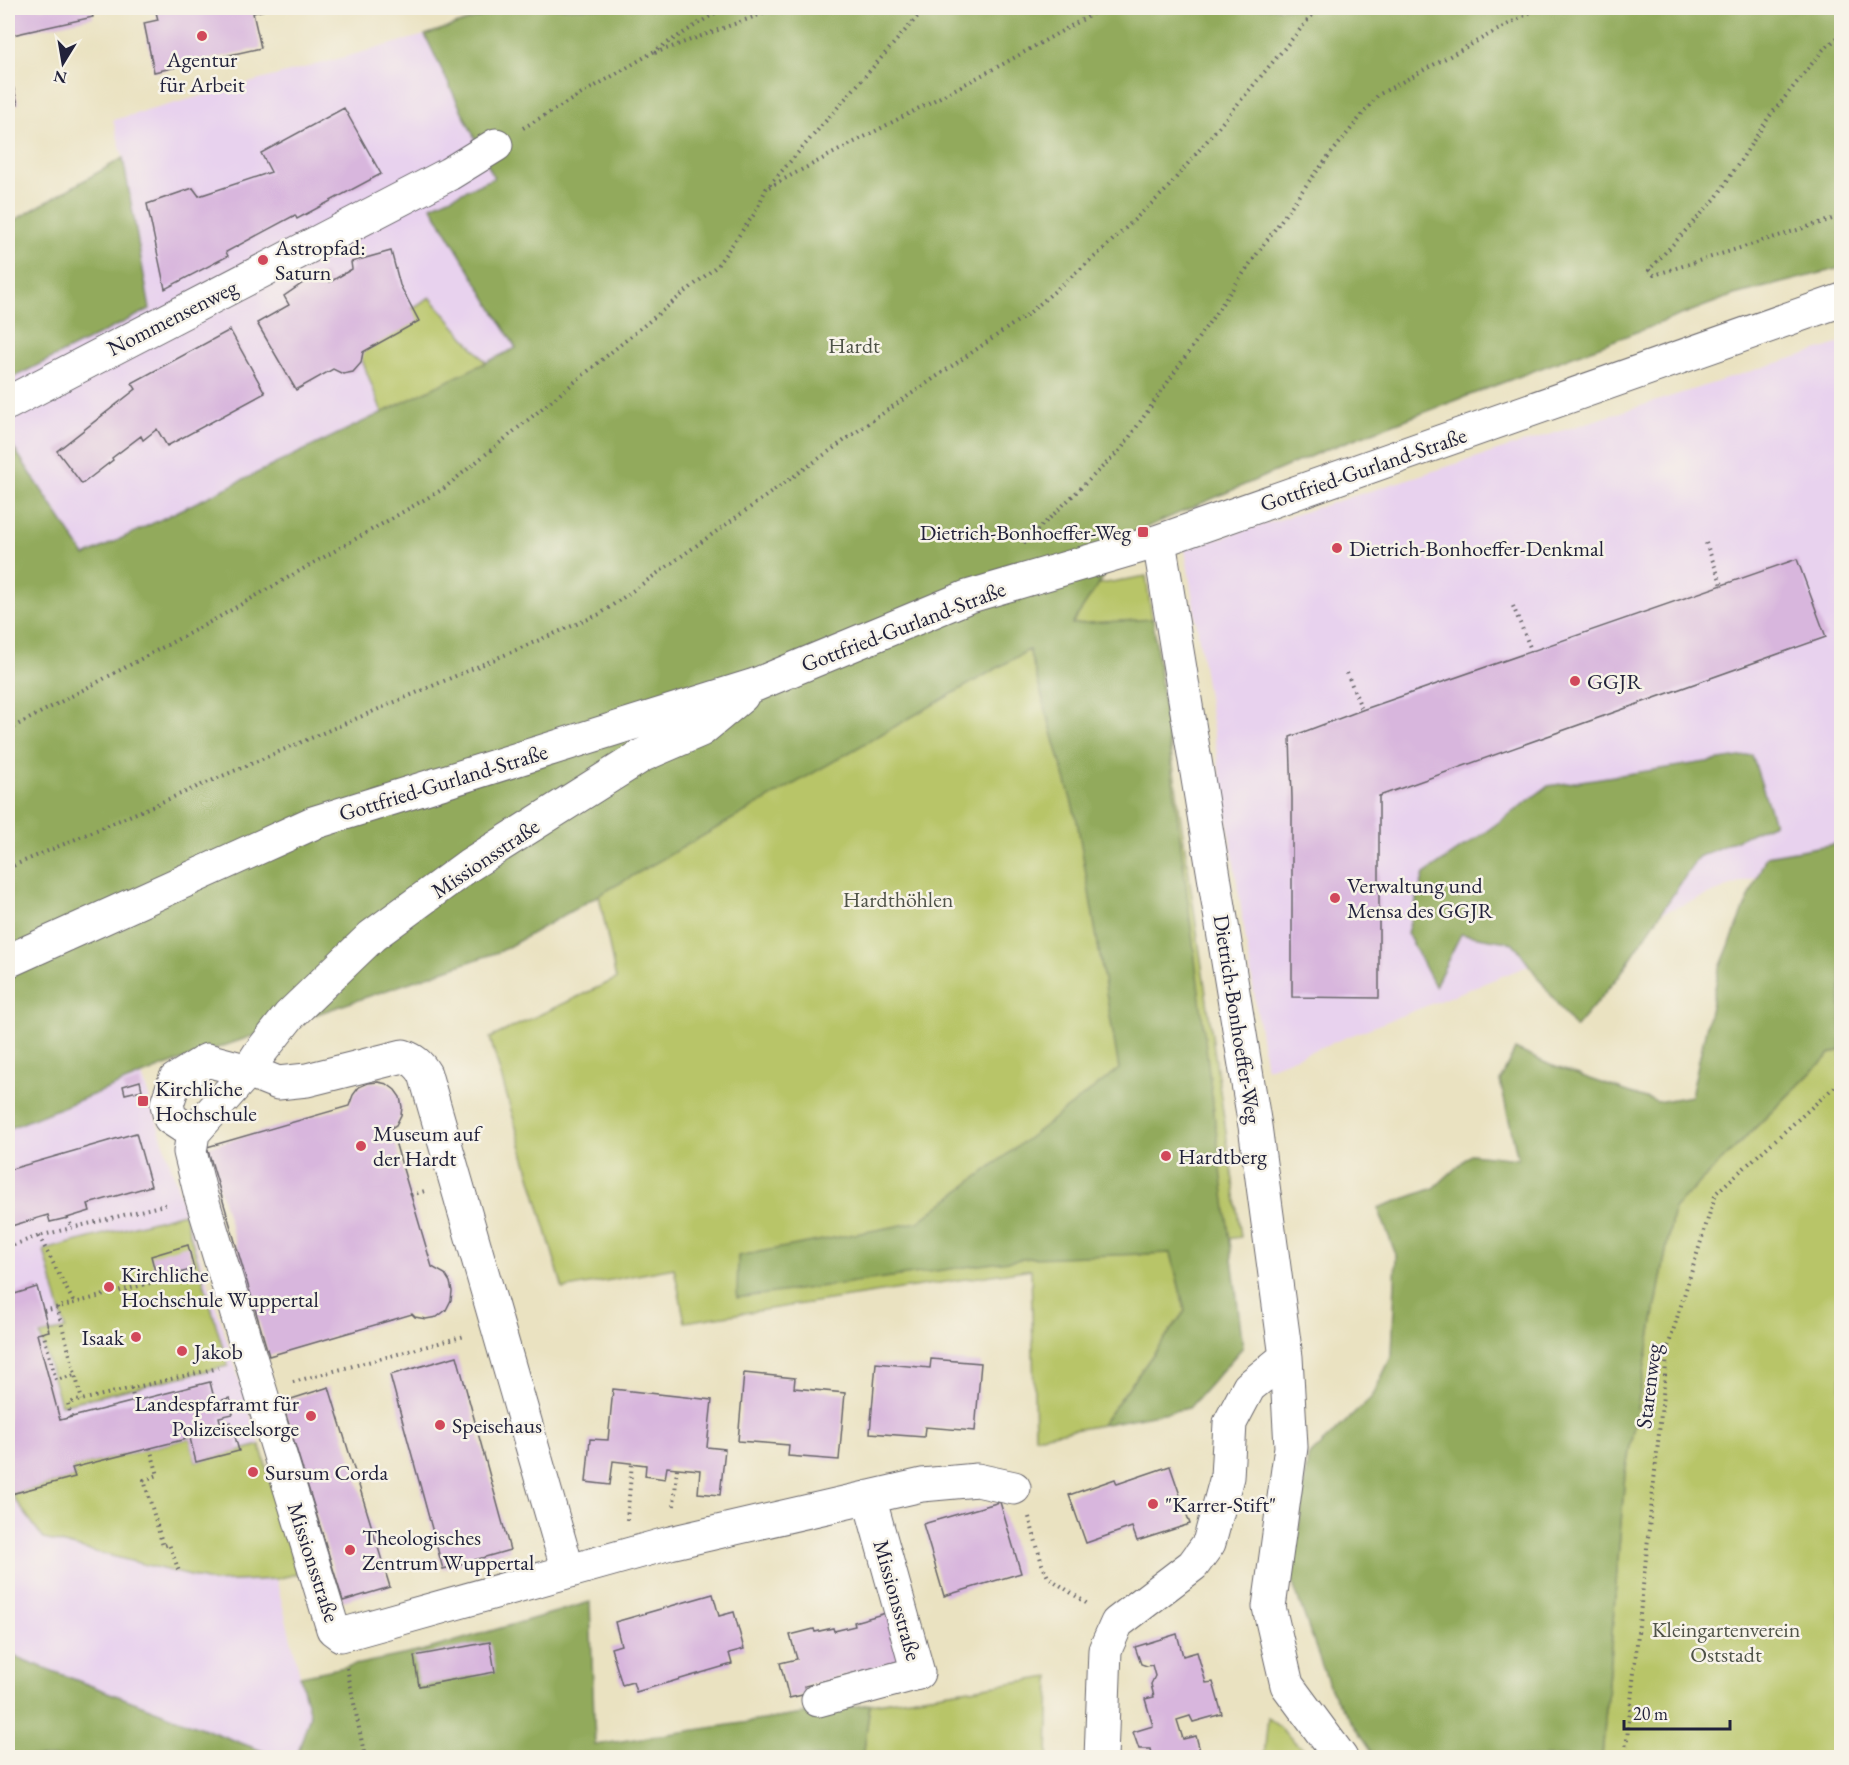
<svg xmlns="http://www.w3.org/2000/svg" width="1849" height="1765" viewBox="0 0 1849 1765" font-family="'EB Garamond',serif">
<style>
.built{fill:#e8d2ee}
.green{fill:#b8c567;stroke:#6d7451;stroke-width:1.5}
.forest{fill:#92aa5c;stroke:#5a664c;stroke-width:1.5}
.building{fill:#d8b6dd}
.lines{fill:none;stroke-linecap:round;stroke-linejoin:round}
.minor-casing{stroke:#68656a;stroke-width:35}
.path{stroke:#68656a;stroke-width:4;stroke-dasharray:1.5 4.5;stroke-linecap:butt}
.minor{stroke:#fff;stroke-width:33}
.poi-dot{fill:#d1495b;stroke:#f7f3e8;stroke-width:2}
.labels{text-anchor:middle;stroke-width:5;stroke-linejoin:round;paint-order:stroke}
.poi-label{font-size:22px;fill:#22223b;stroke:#f7f3e8;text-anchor:start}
.street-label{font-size:22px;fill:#22223b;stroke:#f7f3e8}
.park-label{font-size:22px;fill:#4f5348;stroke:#f7f3e8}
</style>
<rect width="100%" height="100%" fill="#f7f3e8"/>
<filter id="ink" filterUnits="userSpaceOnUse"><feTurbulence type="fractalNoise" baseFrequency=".0167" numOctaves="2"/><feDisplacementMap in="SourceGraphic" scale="12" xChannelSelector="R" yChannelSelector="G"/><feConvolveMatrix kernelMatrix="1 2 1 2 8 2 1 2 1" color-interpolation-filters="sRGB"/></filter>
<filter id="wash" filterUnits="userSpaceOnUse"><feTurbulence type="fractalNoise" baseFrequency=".008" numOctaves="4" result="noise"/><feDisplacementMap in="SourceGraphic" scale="24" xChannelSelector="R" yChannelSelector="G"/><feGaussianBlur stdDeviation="1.35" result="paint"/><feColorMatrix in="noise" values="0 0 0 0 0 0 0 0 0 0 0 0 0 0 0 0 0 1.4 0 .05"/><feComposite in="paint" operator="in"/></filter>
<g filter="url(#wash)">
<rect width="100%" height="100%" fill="#eae2c1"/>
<path class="built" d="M 425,35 L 494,178 L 431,207 L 516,348 L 85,556 L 8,439 L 8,380 L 149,309 L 123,158 L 113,120 Z
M 1841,343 L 1841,848 L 1728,887 L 1266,1069 L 1185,549 Z
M 142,1075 L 260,1445 L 297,1574 L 276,1579 L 310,1715 L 296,1757 L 278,1757 L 8,1654 L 8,1129 Z"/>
<path class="green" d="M 430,297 L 513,394 L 1042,594 L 1146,576 L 1241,1237 L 1134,1254 L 1171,1253 L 1185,1311 L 1101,1425 L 1035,1437 L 1031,1269 L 685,1322 L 674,1268 L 563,1289 L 490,1038 L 616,979 L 570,752 L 401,462 L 356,344 Z
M 1841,1050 L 1841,1757 L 1602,1758 L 1625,1473 L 1674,1208 L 1830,1054 Z
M 184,1213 L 228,1366 L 61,1405 L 40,1335 L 65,1329 L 44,1250 Z
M 190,1438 L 196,1462 L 260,1445 L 297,1574 L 276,1579 L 214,1582 L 44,1539 L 11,1494 L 75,1477 L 72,1468 Z
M 1050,1677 L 1048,1757 L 863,1758 L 870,1704 Z
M 1268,1717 L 1311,1757 L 1264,1757 Z"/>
<path class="forest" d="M 507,8 L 1841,8 L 1841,268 L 1734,295 L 1325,450 L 1133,533 L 1072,624 L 1153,619 L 1243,1347 L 1189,1408 L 1101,1425 L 1185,1311 L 1171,1253 L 1031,1258 L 737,1298 L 738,1256 L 918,1222 L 1119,1069 L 1077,821 L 1029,650 L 501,951 L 162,1067 L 8,1129 L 8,439 L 85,556 L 516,348 L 431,206 L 494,178 L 425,35 Z
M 123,158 L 150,309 L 8,380 L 8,224 Z
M 1752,755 L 1774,823 L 1698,857 L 1619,976 L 1575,1028 L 1513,943 L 1461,934 L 1435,986 L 1407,933 L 1424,874 L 1484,833 L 1548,786 Z
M 1841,843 L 1841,1050 L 1830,1054 L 1674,1208 L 1625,1473 L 1602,1757 L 1376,1757 L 1331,1691 L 1292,1581 L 1308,1457 L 1372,1397 L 1392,1355 L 1396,1255 L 1378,1208 L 1434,1188 L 1471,1154 L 1518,1159 L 1500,1081 L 1515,1049 L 1550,1065 L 1657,1102 L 1691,1096 L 1719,970 L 1766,856 Z
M 590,1602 L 595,1745 L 870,1704 L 863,1757 L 296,1758 L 310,1715 L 300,1676 L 422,1651 Z
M 8,1654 L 278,1757 L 8,1757 Z"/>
<g id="blocks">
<path class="building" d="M 8,8 L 91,8 L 93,17 L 8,36 Z
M 155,8 L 273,8 L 253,13 L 261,48 L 154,72 L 144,23 L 158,20 Z
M 8,68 L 18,104 L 8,107 Z
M 344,108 L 381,174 L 297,219 L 295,215 L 226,252 L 228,256 L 165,289 L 147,204 L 193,188 L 199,196 L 271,172 L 261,153 Z
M 391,251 L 400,285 L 419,321 L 363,352 L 361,363 L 353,372 L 343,374 L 333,369 L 296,390 L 257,323 L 289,305 L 284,296 L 303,283 L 324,273 L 330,282 L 352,269 L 351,262 Z
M 230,330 L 265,393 L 167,446 L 157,429 L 143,440 L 141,436 L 112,458 L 113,460 L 82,484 L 57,451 L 136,389 L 132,383 Z
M 1797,559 L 1826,637 L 1379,796 L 1379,998 L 1292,997 L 1292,798 L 1290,737 L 1362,710 Z
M 140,1081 L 142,1090 L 125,1094 L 123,1086 Z
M 378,1082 L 387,1084 L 395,1090 L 400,1097 L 402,1107 L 401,1115 L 396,1125 L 391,1128 L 432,1267 L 445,1274 L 450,1282 L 452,1291 L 451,1300 L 446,1310 L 437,1317 L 426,1319 L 415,1317 L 412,1314 L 269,1356 L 207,1147 L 349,1106 L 353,1095 L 359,1087 L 368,1083 Z
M 136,1133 L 151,1186 L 88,1204 L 90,1211 L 67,1218 L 50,1222 L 48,1215 L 8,1227 L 8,1170 Z
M 188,1245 L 194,1269 L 157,1279 L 151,1256 Z
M 37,1287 L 49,1331 L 37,1334 L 60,1420 L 210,1382 L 215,1402 L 230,1398 L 233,1414 L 219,1417 L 221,1425 L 231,1422 L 239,1451 L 196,1462 L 190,1438 L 72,1468 L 75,1477 L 11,1494 L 8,1481 L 8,1296 Z
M 457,1356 L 510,1550 L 443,1569 L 390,1375 Z
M 931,1359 L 981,1363 L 975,1431 L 925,1427 L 924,1437 L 870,1433 L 876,1363 L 930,1368 Z
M 744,1373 L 795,1378 L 794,1388 L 845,1393 L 839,1460 L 788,1456 L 789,1445 L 738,1441 Z
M 329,1387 L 390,1587 L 343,1601 L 282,1402 Z
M 613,1389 L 712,1400 L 707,1447 L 725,1449 L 720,1495 L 698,1493 L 700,1470 L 667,1467 L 665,1479 L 645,1476 L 646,1465 L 613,1461 L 610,1485 L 586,1482 L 590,1439 L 608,1440 Z
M 1170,1466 L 1190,1524 L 1137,1541 L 1132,1527 L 1086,1543 L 1069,1495 L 1115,1479 L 1117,1484 Z
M 1000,1502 L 1021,1573 L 944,1596 L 923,1524 Z
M 713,1594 L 719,1616 L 734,1612 L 744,1649 L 729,1653 L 732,1664 L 636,1692 L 633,1682 L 622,1685 L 611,1648 L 621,1645 L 615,1622 Z
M 893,1611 L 906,1659 L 805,1686 L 807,1694 L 789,1698 L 780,1663 L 797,1659 L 790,1635 L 814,1629 L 815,1632 L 833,1628 L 834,1631 L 855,1626 L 854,1622 Z
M 1177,1634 L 1183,1656 L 1197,1652 L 1206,1683 L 1213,1682 L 1222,1714 L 1193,1722 L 1190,1716 L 1177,1720 L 1183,1739 L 1196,1736 L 1202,1758 L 1153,1758 L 1151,1749 L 1139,1749 L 1133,1732 L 1153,1726 L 1145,1699 L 1154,1697 L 1151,1684 L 1155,1676 L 1152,1665 L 1147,1666 L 1141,1664 L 1135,1647 Z
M 490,1642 L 495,1672 L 419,1686 L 414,1656 Z"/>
</g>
</g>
<g filter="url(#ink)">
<use href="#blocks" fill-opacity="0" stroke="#68656a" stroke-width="1.5"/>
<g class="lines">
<g class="minor-casing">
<path id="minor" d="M 8,403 L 449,174 L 496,145
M 1159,541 L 1255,1126 L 1286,1357 L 1291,1447 L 1269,1607 L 1287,1685 L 1341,1758
M 742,696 L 701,730 L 643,755 L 469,865 L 372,936 L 289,1016 L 259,1054 L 248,1071 L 193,1133 L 190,1152 L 201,1196 L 333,1629 L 341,1635 L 670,1543 L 922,1485 L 977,1480 L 1014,1488
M 8,961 L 313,823 L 755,685 L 967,597 L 1159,541 L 1842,300
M 193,1133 L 170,1118 L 167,1104 L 175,1080 L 207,1060 L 248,1071 L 278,1083 L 307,1080 L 403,1056 C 414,1060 419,1064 425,1074 L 568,1571
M 818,1700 L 918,1673 L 869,1497
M 1101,1758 L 1105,1650 L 1117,1623 L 1193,1565 L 1209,1543 L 1227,1477 L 1230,1423 L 1249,1387 L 1286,1357"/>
</g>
<path class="path" d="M 1842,34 L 1823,50 L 1769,117 L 1716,198 L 1649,270 L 1654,275 L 1842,216
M 655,53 L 778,8
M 523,128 L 645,57 L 723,8
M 769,187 L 1003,64 L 1103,8
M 1024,543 L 1122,448 L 1247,268 L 1310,180 L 1378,95 L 1538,8
M 1706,543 L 1722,585
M 1513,606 L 1532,652
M 1347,673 L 1362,710
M 8,730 L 212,621 L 443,489 L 716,267 L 755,213 L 766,189 L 925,8
M 8,868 L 600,614 L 876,418 L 1028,314 L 1099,253 L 1165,191 L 1318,8
M 411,1195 L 425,1191
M 67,1218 L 72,1227
M 39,1236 L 74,1303
M 8,1247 L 39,1236 L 168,1204
M 8,1284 L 15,1293
M 57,1307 L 82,1400
M 44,1311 L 188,1273
M 43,1332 L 56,1380 L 75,1375
M 293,1382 L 465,1336
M 131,1388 L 134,1401
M 71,1417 L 68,1403 L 218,1368
M 150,1448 L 158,1475 L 144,1480 L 163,1546 L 169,1544 L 180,1574
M 674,1506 L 677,1468
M 1029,1517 L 1042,1564 L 1048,1577 L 1089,1605
M 627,1520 L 632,1463
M 347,1668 L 365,1758
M 8,1749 L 30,1758
M 1625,1758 L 1668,1347 L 1716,1193 L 1842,1080"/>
<use href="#minor" class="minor"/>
</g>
</g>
<g class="poi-dot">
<circle cx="202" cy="36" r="6"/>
<circle cx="263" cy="260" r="6"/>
<rect x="1137" y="526" width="12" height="12" rx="3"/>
<circle cx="1337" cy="548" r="6"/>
<circle cx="1575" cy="681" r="6"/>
<circle cx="1335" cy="898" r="6"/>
<rect x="137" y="1095" width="12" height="12" rx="3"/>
<circle cx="361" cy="1146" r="6"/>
<circle cx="1166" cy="1156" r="6"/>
<circle cx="109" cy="1287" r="6"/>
<circle cx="136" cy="1337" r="6"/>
<circle cx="182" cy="1351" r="6"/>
<circle cx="311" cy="1416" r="6"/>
<circle cx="440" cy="1425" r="6"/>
<circle cx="253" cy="1472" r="6"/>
<circle cx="1153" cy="1504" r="6"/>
<circle cx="350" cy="1550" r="6"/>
</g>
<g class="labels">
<g class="poi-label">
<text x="202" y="67" text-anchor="middle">Agentur<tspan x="202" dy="25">für Arbeit</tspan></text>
<text x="275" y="255">Astropfad:<tspan x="275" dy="25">Saturn</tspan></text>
<text x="1131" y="540" text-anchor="end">Dietrich-Bonhoeffer-Weg</text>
<text x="1349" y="556">Dietrich-Bonhoeffer-Denkmal</text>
<text x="1587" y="689">GGJR</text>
<text x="1347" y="893">Verwaltung und<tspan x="1347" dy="25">Mensa des GGJR</tspan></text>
<text x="155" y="1096">Kirchliche<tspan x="155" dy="25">Hochschule</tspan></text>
<text x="373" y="1141">Museum auf<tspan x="373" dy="25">der Hardt</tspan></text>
<text x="1178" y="1164">Hardtberg</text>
<text x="121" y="1282">Kirchliche<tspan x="121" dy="25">Hochschule Wuppertal</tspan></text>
<text x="124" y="1345" text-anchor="end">Isaak</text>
<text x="194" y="1359">Jakob</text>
<text x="299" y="1411" text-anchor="end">Landespfarramt für<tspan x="299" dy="25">Polizeiseelsorge</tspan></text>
<text x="452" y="1433">Speisehaus</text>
<text x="265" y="1480">Sursum Corda</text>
<text x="1165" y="1512">"Karrer-Stift"</text>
<text x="362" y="1545">Theologisches<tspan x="362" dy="25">Zentrum Wuppertal</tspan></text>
</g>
<g class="street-label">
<text transform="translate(172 317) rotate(-27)" y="8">Nommensenweg</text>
<text transform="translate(1363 469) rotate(-19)" y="8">Gottfried-Gurland-Straße</text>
<text transform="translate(903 626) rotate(-21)" y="8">Gottfried-Gurland-Straße</text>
<text transform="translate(443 782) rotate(-17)" y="8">Gottfried-Gurland-Straße</text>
<text transform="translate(485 858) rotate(-34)" y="8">Missionsstraße</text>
<text transform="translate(1238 1019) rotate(81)" y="8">Dietrich-Bonhoeffer-Weg</text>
<text transform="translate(1648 1386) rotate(-83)" y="8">Starenweg</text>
<text transform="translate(314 1562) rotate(72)" y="8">Missionsstraße</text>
<text transform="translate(898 1600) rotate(74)" y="8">Missionsstraße</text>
</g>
<g class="park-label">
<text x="854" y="353">Hardt</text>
<text x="898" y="907">Hardthöhlen</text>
<text x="1726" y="1637">Kleingartenverein<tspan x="1726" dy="25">Oststadt</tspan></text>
</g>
</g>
<rect width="1849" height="1765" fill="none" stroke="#f7f3e8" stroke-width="30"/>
<g transform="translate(63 63) rotate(191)" stroke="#f7f3e8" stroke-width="4.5" paint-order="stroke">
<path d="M0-4.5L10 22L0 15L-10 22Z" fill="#22223b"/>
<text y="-9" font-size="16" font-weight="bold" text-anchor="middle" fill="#22223b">N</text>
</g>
<path d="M1624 1720v9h106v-9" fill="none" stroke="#22223b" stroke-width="3"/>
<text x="1633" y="1720" font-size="18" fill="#22223b" stroke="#f7f3e8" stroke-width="4.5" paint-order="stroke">20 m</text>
</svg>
